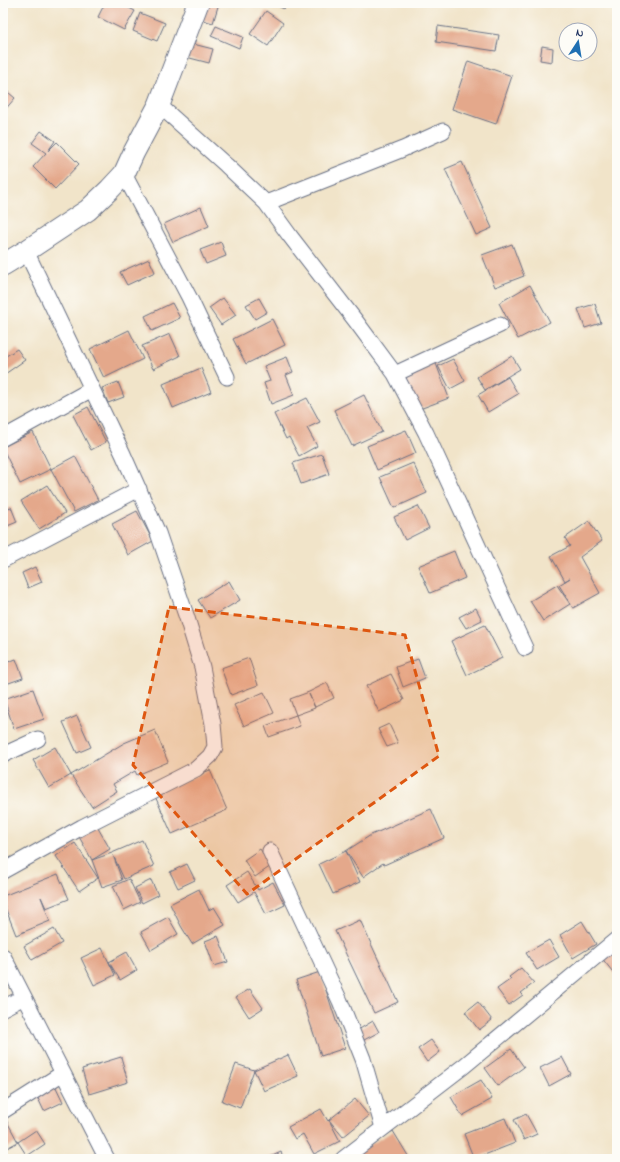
<svg xmlns="http://www.w3.org/2000/svg" width="620" height="1162" viewBox="0 0 620 1162" font-family="'Indie Flower',sans-serif">
<style>
.building{fill:#e4a88b}
.lines{fill:none;stroke-linecap:round;stroke-linejoin:round}
.street-casing{stroke:#666e83;stroke-width:17}
.secondary-casing{stroke:#666e83;stroke-width:23}
.street{stroke:#fff;stroke-width:15}
.secondary{stroke:#fff;stroke-width:21}
.marked{fill:#de5710;fill-opacity:0.2;stroke:#de5710;stroke-width:3;stroke-dasharray:8 5;stroke-linejoin:round}
</style>
<rect width="100%" height="100%" fill="#fdfcf7"/>
<filter id="ink" filterUnits="userSpaceOnUse"><feTurbulence type="fractalNoise" baseFrequency=".025" numOctaves="2"/><feDisplacementMap in="SourceGraphic" scale="8" xChannelSelector="R" yChannelSelector="G"/><feConvolveMatrix kernelMatrix="1 2 1 2 8 2 1 2 1" color-interpolation-filters="sRGB"/></filter>
<filter id="wash" filterUnits="userSpaceOnUse"><feTurbulence type="fractalNoise" baseFrequency=".012" numOctaves="4" result="noise"/><feDisplacementMap in="SourceGraphic" scale="16" xChannelSelector="R" yChannelSelector="G"/><feGaussianBlur stdDeviation="0.9" result="paint"/><feColorMatrix in="noise" values="0 0 0 0 0 0 0 0 0 0 0 0 0 0 0 0 0 1.4 0 .05"/><feComposite in="paint" operator="in"/></filter>
<g filter="url(#wash)">
<rect width="100%" height="100%" fill="#f1e4c9"/>
<g id="blocks">
<path class="building" d="M 105,3 L 119,3 L 135,11 L 124,30 L 98,17 Z
M 204,3 L 219,3 L 213,23 L 199,19 Z
M 271,3 L 287,3 L 284,9 Z
M 266,11 L 283,23 L 268,46 L 250,34 Z
M 140,13 L 165,23 L 157,41 L 133,31 Z
M 216,26 L 243,37 L 239,48 L 211,36 Z
M 438,26 L 499,35 L 496,51 L 436,42 Z
M 189,43 L 213,49 L 209,63 L 186,57 Z
M 542,46 L 553,48 L 552,62 L 540,60 Z
M 468,61 L 512,76 L 496,124 L 452,109 Z
M 3,88 L 15,98 L 3,112 Z
M 41,131 L 55,141 L 48,151 L 57,142 L 79,164 L 55,189 L 33,167 L 46,153 L 32,143 Z
M 462,162 L 492,228 L 476,235 L 445,169 Z
M 201,207 L 209,226 L 173,242 L 164,224 Z
M 221,242 L 226,256 L 206,264 L 200,250 Z
M 512,244 L 524,276 L 495,287 L 482,255 Z
M 149,259 L 155,272 L 127,285 L 120,272 Z
M 530,285 L 550,322 L 518,339 L 499,303 Z
M 223,298 L 236,315 L 221,325 L 209,308 Z
M 259,298 L 267,312 L 255,319 L 246,305 Z
M 172,303 L 180,318 L 152,331 L 145,316 Z
M 595,304 L 601,323 L 585,328 L 578,309 Z
M 272,319 L 285,345 L 246,364 L 233,339 Z
M 129,330 L 143,359 L 104,378 L 90,349 Z
M 170,334 L 180,356 L 153,369 L 142,346 Z
M 17,349 L 25,360 L 5,374 L 3,371 L 3,358 Z
M 512,356 L 520,369 L 485,390 L 477,377 Z
M 287,357 L 293,372 L 286,375 L 294,395 L 271,404 L 264,383 L 270,381 L 264,366 Z
M 453,359 L 465,381 L 450,389 L 438,366 Z
M 435,361 L 449,398 L 417,410 L 402,374 Z
M 201,368 L 211,392 L 173,408 L 163,384 Z
M 508,377 L 518,394 L 488,412 L 478,395 Z
M 118,382 L 124,397 L 108,403 L 102,388 Z
M 364,395 L 382,432 L 352,446 L 334,410 Z
M 307,398 L 320,422 L 307,428 L 317,446 L 299,456 L 289,437 L 286,439 L 274,414 Z
M 88,407 L 106,442 L 91,450 L 73,415 Z
M 406,430 L 416,453 L 377,470 L 367,446 Z
M 33,432 L 51,469 L 20,484 L 3,449 L 3,447 Z
M 322,454 L 329,474 L 301,484 L 293,463 Z
M 75,456 L 98,500 L 74,512 L 51,469 Z
M 413,463 L 427,493 L 394,508 L 380,477 Z
M 47,485 L 65,513 L 39,529 L 21,501 Z
M 418,506 L 429,528 L 405,540 L 394,517 Z
M 11,507 L 17,522 L 5,527 L 3,521 L 3,510 Z
M 137,511 L 153,541 L 128,555 L 112,524 Z
M 589,521 L 602,541 L 580,557 L 600,593 L 573,608 L 559,585 L 570,578 L 565,581 L 551,556 L 570,546 L 565,538 Z
M 454,551 L 465,578 L 430,593 L 418,566 Z
M 35,567 L 42,582 L 28,588 L 22,573 Z
M 229,581 L 240,600 L 210,618 L 198,600 Z
M 557,585 L 570,604 L 543,621 L 530,601 Z
M 476,608 L 482,620 L 466,628 L 459,617 Z
M 485,625 L 502,658 L 467,675 L 451,641 Z
M 249,658 L 258,685 L 231,695 L 221,668 Z
M 16,659 L 23,678 L 3,685 L 3,664 Z
M 418,659 L 425,678 L 403,687 L 396,667 Z
M 391,674 L 404,700 L 379,712 L 366,686 Z
M 327,683 L 334,698 L 315,707 L 309,694 L 315,708 L 296,715 L 290,699 L 309,692 Z
M 33,689 L 44,719 L 14,729 L 4,699 Z
M 264,692 L 274,713 L 244,726 L 234,705 Z
M 296,715 L 300,726 L 269,737 L 265,726 Z
M 77,716 L 91,747 L 77,753 L 63,722 Z
M 389,724 L 398,743 L 387,747 L 378,729 Z
M 155,730 L 168,762 L 137,775 L 135,771 L 113,784 L 117,791 L 92,807 L 71,775 L 124,743 Z
M 55,747 L 71,775 L 49,788 L 33,760 Z
M 210,770 L 227,810 L 172,834 L 154,794 Z
M 431,809 L 444,838 L 384,865 L 383,863 L 363,877 L 346,851 L 371,835 Z
M 95,823 L 110,849 L 92,860 L 77,833 Z
M 142,840 L 154,866 L 124,879 L 113,855 L 122,880 L 102,887 L 92,860 L 112,853 Z
M 75,843 L 98,878 L 79,891 L 56,856 Z
M 260,849 L 271,866 L 255,877 L 244,860 Z
M 346,851 L 360,882 L 333,894 L 319,864 Z
M 187,864 L 195,880 L 178,888 L 170,872 Z
M 247,872 L 258,890 L 273,882 L 285,905 L 266,914 L 254,892 L 238,902 L 227,885 Z
M 58,874 L 69,899 L 46,908 L 41,897 L 50,921 L 16,935 L 3,902 L 3,896 Z
M 129,879 L 140,902 L 124,910 L 113,886 Z
M 151,880 L 158,895 L 142,903 L 135,888 Z
M 199,889 L 209,910 L 214,907 L 225,925 L 192,944 L 181,926 L 170,904 Z
M 168,917 L 178,934 L 151,950 L 141,932 Z
M 360,920 L 398,1002 L 374,1013 L 335,931 Z
M 582,921 L 596,944 L 573,958 L 560,935 Z
M 54,929 L 62,943 L 32,960 L 24,946 Z
M 218,936 L 228,962 L 214,966 L 205,941 Z
M 549,940 L 559,957 L 537,970 L 526,953 Z
M 617,945 L 617,976 L 616,976 L 601,957 Z
M 102,948 L 115,975 L 94,985 L 81,958 Z
M 127,952 L 137,970 L 120,980 L 109,962 Z
M 521,968 L 534,983 L 521,993 L 523,995 L 509,1005 L 497,989 L 511,979 L 509,977 Z
M 320,972 L 345,1048 L 321,1056 L 296,980 Z
M 250,989 L 263,1008 L 249,1017 L 236,997 Z
M 478,1002 L 492,1020 L 479,1030 L 465,1012 Z
M 373,1021 L 379,1032 L 364,1040 L 358,1030 Z
M 431,1040 L 440,1052 L 427,1062 L 418,1049 Z
M 511,1049 L 524,1067 L 498,1086 L 485,1068 Z
M 288,1055 L 298,1076 L 264,1091 L 254,1070 Z
M 121,1057 L 128,1082 L 89,1094 L 82,1069 Z
M 562,1057 L 571,1074 L 549,1086 L 540,1068 Z
M 236,1064 L 254,1070 L 240,1108 L 222,1101 Z
M 481,1080 L 492,1099 L 462,1116 L 451,1097 Z
M 54,1083 L 63,1102 L 44,1111 L 35,1092 Z
M 355,1099 L 369,1116 L 343,1137 L 329,1120 Z
M 321,1109 L 328,1121 L 329,1120 L 340,1141 L 314,1154 L 303,1134 L 295,1139 L 288,1127 Z
M 526,1114 L 537,1134 L 524,1140 L 514,1120 Z
M 4,1116 L 18,1142 L 5,1149 L 3,1146 L 3,1117 Z
M 505,1118 L 515,1143 L 474,1159 L 464,1134 Z
M 36,1130 L 45,1144 L 27,1156 L 18,1142 Z
M 393,1131 L 410,1159 L 358,1159 L 355,1154 Z
M 281,1152 L 284,1159 L 266,1159 Z"/>
</g>
</g>
<g filter="url(#ink)">
<use href="#blocks" fill-opacity="0" stroke="#666e83" stroke-width="1"/>
<g class="lines">
<g class="street-casing">
<path id="street" d="M 159,105 L 226,165 L 266,203 L 290,236 L 355,320 L 395,374 L 426,433 L 525,648
M 124,174 L 189,297 L 227,377
M 266,203 L 403,149 L 443,131
M 395,374 L 500,325
M 3,438 L 92,389
M 3,560 L 139,489
M 3,755 L 38,739
M 270,851 L 340,1001 L 363,1059 L 383,1128
M 3,871 L 82,827 L 196,769 L 210,756 L 215,747 L 213,724 L 202,667 L 187,618 L 158,533 L 123,454 L 26,251
M 3,956 L 107,1159
M 3,1008 L 24,997
M 3,1111 L 63,1073
M 343,1159 L 464,1066 L 617,939"/>
</g>
<g class="secondary-casing">
<path id="secondary" d="M 3,265 L 26,251 L 88,210 L 110,189 L 124,174 L 134,152 L 159,105 L 198,3"/>
</g>
<use href="#street" class="street"/>
<use href="#secondary" class="secondary"/>
</g>
</g>
<path class="marked" d="M 169,607 L 405,635 L 439,756 L 247,894 L 133,765 Z"/>
<rect width="620" height="1162" fill="none" stroke="#fdfcf7" stroke-width="16"/>
<g transform="translate(578 42) rotate(12)"><circle r="19" fill="#fdfcf7" stroke="#a3aaba"/>
<path d="M0-3L7 15L0 10L-7 15Z" fill="#1f6fb2"/>
<text y="-6" font-size="11" font-weight="bold" text-anchor="middle" fill="#1b2f5e">N</text>
</g>
</svg>
